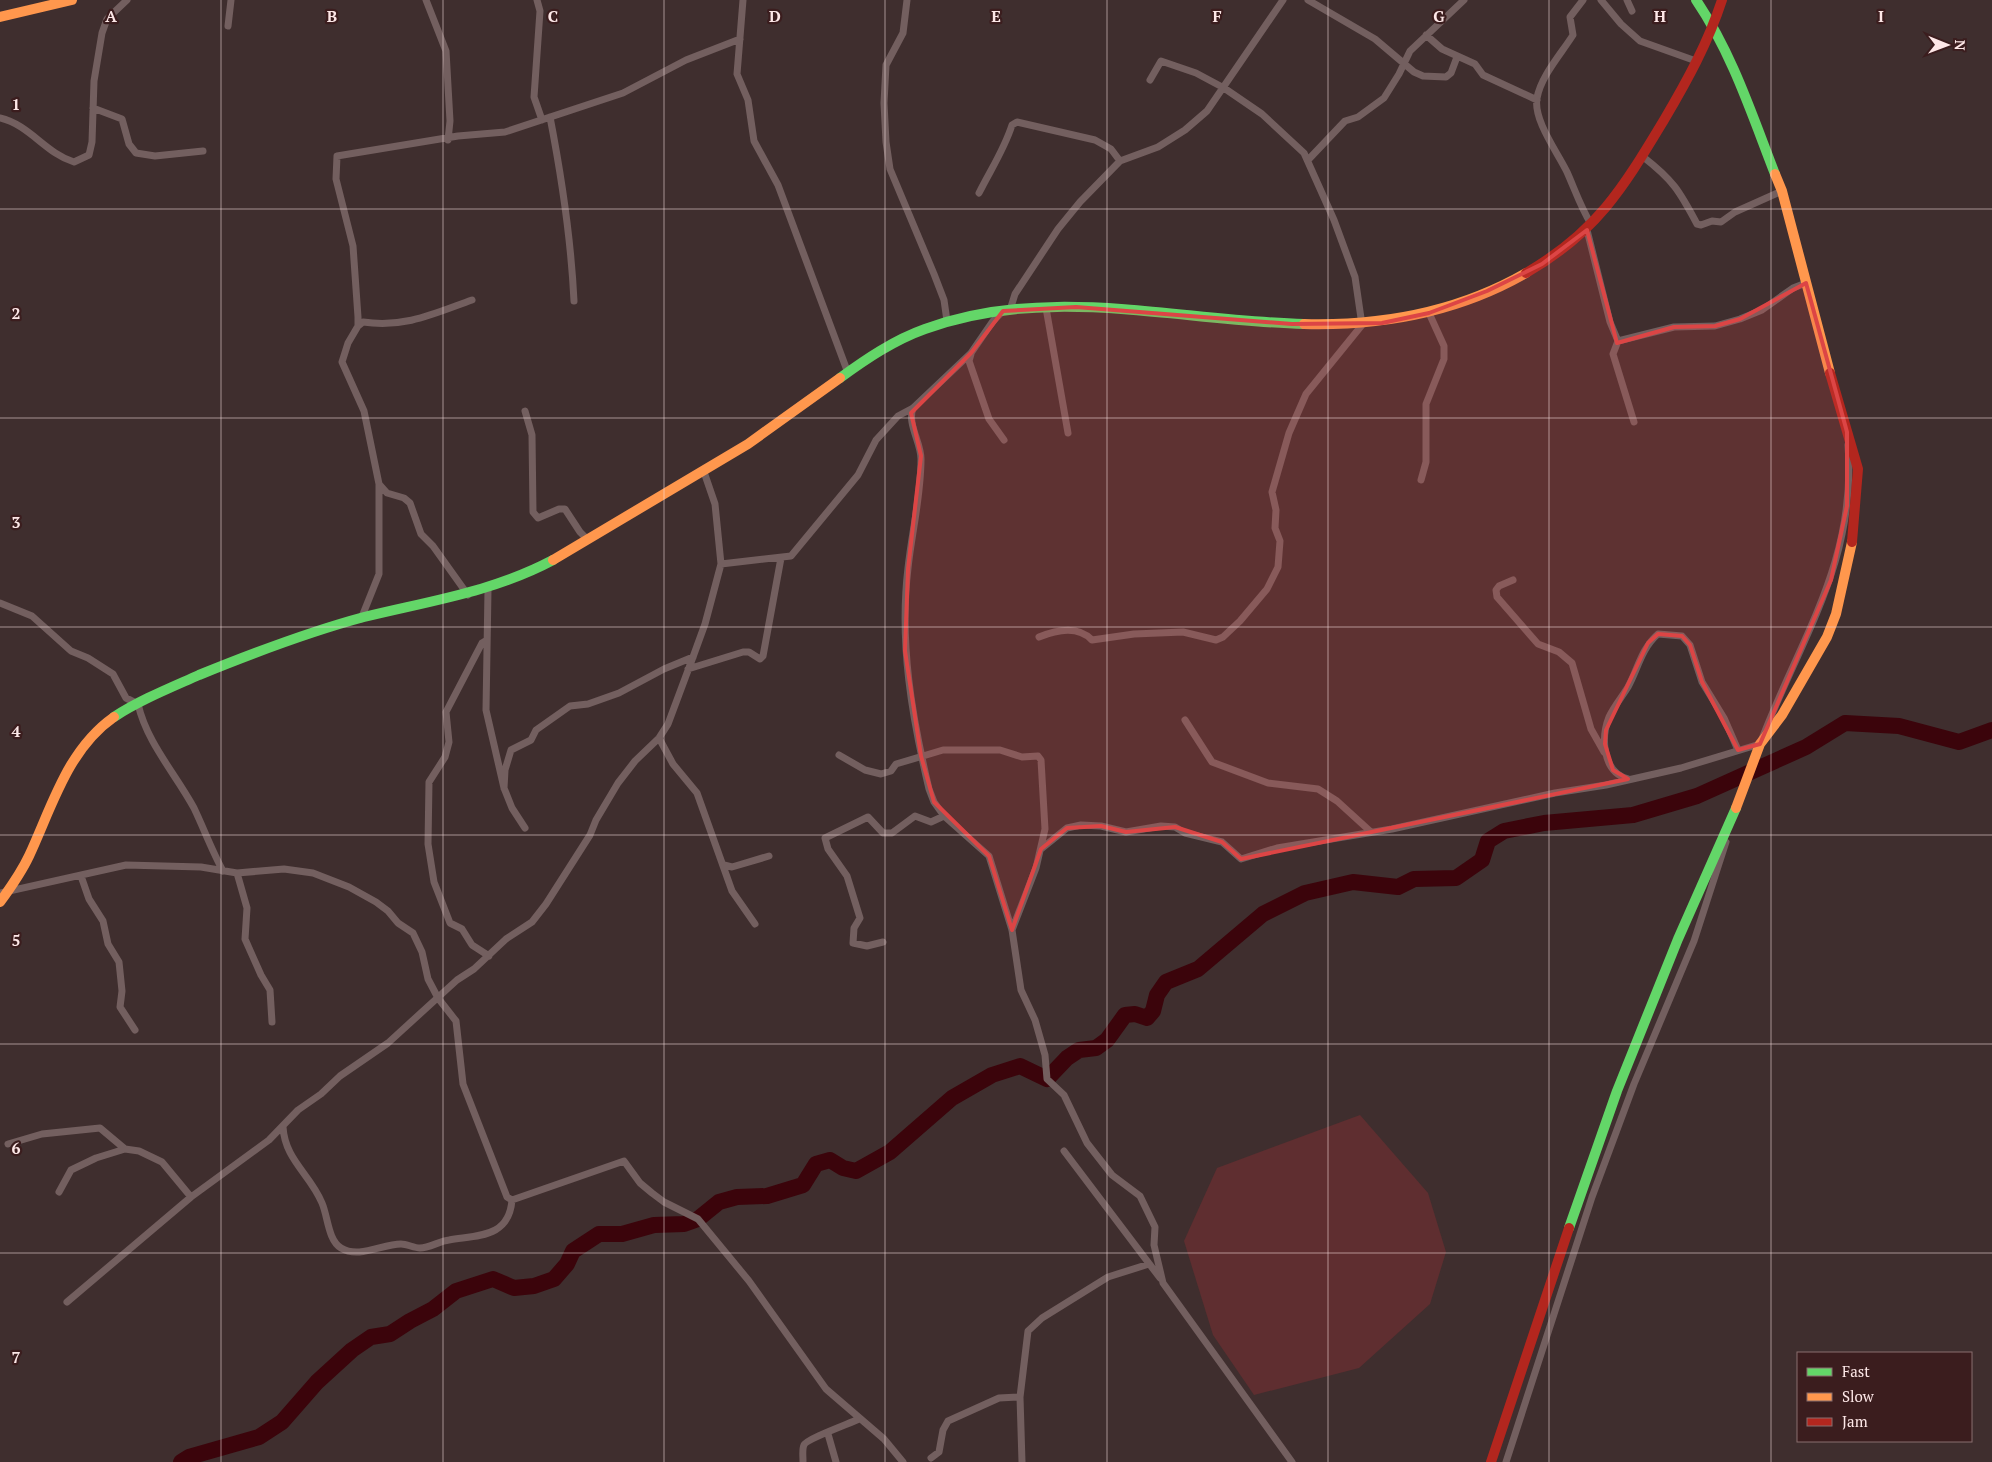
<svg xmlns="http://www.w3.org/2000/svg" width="1992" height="1462" viewBox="0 0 1992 1462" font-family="'PT Serif',serif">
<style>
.green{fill:#5f2e30}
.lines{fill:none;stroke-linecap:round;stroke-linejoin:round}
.river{stroke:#3b040b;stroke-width:16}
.street{stroke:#735f5f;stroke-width:7}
.fast{stroke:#63d668;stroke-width:10}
.slow{stroke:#ff974d;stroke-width:10}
.jam{stroke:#b3261e;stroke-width:10}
.marked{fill:#dc4545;fill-opacity:0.2;stroke:#dc4545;stroke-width:4;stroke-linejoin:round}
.grid{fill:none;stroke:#fde7e7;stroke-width:1;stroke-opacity:0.55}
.grid-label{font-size:16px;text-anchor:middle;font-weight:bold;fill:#fde7e7;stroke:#3b1d1e;stroke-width:4.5;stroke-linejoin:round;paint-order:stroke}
</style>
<rect width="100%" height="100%" fill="#3f2e2e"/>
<path class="green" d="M 1360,1115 L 1428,1193 L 1446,1252 L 1430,1304 L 1359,1368 L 1254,1395 L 1213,1335 L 1184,1241 L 1217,1168 Z"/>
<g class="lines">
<path class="river" d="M 181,1462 L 189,1457 L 259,1437 L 282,1422 L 317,1382 L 352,1350 L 371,1337 L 390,1334 L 410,1321 L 433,1309 L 456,1291 L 493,1279 L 514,1288 L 534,1286 L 554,1279 L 567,1264 L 573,1251 L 599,1234 L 622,1234 L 654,1225 L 684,1224 L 698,1219 L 719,1202 L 737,1197 L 767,1196 L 803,1185 L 816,1164 L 830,1160 L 843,1168 L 856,1171 L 890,1152 L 952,1098 L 992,1075 L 1020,1066 L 1047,1079 L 1067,1058 L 1079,1050 L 1096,1048 L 1107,1040 L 1125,1015 L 1135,1014 L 1147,1018 L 1153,1011 L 1157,995 L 1166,982 L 1198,969 L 1263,914 L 1305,893 L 1353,882 L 1398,887 L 1414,879 L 1456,878 L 1482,860 L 1488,841 L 1504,831 L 1544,823 L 1633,815 L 1697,796 L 1806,747 L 1845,723 L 1899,726 L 1959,742 L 1992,730"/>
<path class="street" d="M 426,0 L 446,51 L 450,121 L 448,140
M 537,0 L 540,11 L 534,97 L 542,120
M 743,0 L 737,74 L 748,100 L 754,141 L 778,185 L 848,373
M 907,0 L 903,33 L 886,65 L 884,103 L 886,142 L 890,169 L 934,274 L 944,300 L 947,321
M 1308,0 L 1375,39 L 1414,72 L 1423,76 L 1446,77 L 1451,73 L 1457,57
M 1583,0 L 1570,17 L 1573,35 C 1561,54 1541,76 1537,98 C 1533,120 1558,153 1567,172 C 1575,190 1581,208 1591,224
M 1601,0 L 1621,24 L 1640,41 L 1696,61
M 1627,0 L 1632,11
M 228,26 L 231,0
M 1426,35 L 1442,49 L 1475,64 L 1483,75 L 1537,100
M 93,108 L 122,119 L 129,144 L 136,153 L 155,156 L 203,151
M 550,117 C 562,179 571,239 574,301
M 0,118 C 30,125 45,153 74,162 L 89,155 L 92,142 L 94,81 L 102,33 L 107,19 L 127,0
M 1642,156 C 1673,180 1679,190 1697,224 L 1701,225 L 1712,221 L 1721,222 L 1735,212 L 1782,191
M 1308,160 L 1345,121 L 1358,117 L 1384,98 L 1399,74 L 1410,51 L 1464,0
M 979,193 C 991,169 1004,150 1012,125 L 1017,122 L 1095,140 L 1111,149 L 1120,161
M 1587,230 L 1610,322 L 1618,341 L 1674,327 L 1715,326 L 1740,319 L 1762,310 L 1793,288 L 1806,283
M 1046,308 L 1068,433
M 1010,310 L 1015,294 L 1058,229 L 1080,202 L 1120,161 L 1158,147 L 1185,130 L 1207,111 L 1283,0
M 358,326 L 363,322 C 405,328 433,314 472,300
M 1618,341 L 1613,354 L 1634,422
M 971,354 L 969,361 L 989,419 L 1004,440
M 913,408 C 907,424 921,442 921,459 C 921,496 912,531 908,568 C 899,643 912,717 929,789 L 934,802 L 944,816 L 989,856 L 1012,930 L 1021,990 L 1035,1020 L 1045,1055 L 1047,1079 L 1064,1095 L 1087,1143 L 1112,1175 L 1140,1196 L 1155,1227 L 1154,1245 L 1163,1283 L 1292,1462
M 525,411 L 532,435 L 533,512 L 538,518 L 559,509 L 565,509 L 580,532 L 587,539
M 1421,480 L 1426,462 L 1426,404 L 1444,359 L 1444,346 L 1429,313
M 721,564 L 791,556 L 858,475 L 876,440 L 898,416 L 913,408 L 971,353 L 993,321 L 1003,311
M 1513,580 L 1499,586 L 1496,590 L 1497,597 L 1538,644 L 1559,652 L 1572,663 L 1591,729 L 1604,752
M 488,590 L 486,710 L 504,788 L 512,808 L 525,828
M 468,595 L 433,546 L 421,534 L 410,503 L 404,498 L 387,493 L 379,484 L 364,411 L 342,362 L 348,343 L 358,326 L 358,317 L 353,246 L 336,179 L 337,156 L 458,136 L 505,132 L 623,93 L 686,60 L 740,39
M 0,603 L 32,616 L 71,651 L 88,658 L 113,674 L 126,698 L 138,704 C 147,743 175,773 194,808 C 204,829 212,851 223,871
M 361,619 L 379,574 L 379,485
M 1039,637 C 1056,630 1078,625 1092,640 L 1134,634 L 1183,632 L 1216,640 L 1223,637 L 1240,621 L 1267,589 L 1278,567 L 1280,541 L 1275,528 L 1276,510 L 1272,492 L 1289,433 L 1306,394 L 1362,325 L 1355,277 L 1334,220 L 1304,153 L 1262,114 L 1224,88 L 1196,73 L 1161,61 L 1150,80
M 487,640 L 482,643 L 446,712 L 449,742 L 445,757 L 429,782 L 428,844 L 434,882 L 450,923 L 462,929 L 472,945 L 489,956
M 688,669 L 743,652 L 749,652 L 760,659 L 763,656 L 781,558
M 1185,720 L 1212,762 L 1268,783 L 1318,789 L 1337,801 L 1371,832
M 659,738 L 673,764 L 697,793 L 732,891 L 755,924
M 839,755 L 865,770 L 881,774 L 891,771 L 896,764 L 943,750 L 1000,750 L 1022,757 L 1038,756 L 1041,760 L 1045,829 L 1036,868 L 1012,930
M 1628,779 C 1602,772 1601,737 1609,717 C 1614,706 1622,697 1628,687 C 1638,669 1641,649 1658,634 L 1682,636 L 1690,645 L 1702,682 L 1724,718 L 1738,750
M 504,788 L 505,770 L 511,750 L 531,740 L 536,730 L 570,706 L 588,704 L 619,693 L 664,669 L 693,657
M 1041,849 L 1067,828 L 1081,825 L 1101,826 L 1126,832 L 1161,826 L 1175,827 L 1185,833 L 1222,842 L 1241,859 L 1277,848 L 1392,829 L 1555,793 L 1606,785 L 1681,768 L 1760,744 C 1799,640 1857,563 1848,445
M 724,865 L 732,867 L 769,856
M 237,873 L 247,908 L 245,939 L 261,975 L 270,990 L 272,1022
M 81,876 L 89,899 L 103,921 L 108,944 L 119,962 L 122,991 L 120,1007 L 135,1030
M 0,893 L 126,865 L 201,867 L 237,873 L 284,869 L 313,873 L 349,887 L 376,902 L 388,911 L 398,923 L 413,933 L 422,952 L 428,979 L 438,998 L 456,1021 L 463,1084 L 507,1197 L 512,1200 L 624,1161 L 640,1183 L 652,1193 L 664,1202 L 698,1219 L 749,1281 L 826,1389 L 884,1439 L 903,1462
M 883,942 L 867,946 L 853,943 L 854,928 L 860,918 L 847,876 L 828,849 L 825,838 L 868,817 L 883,833 L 892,833 L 915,816 L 931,822 L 944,816
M 283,1127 C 285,1160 310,1174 322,1203 C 328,1217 328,1240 341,1248 C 359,1259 382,1244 401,1244 C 407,1244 414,1248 420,1248 C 429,1248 440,1241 449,1240 C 478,1235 509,1238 512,1200
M 8,1144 L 42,1134 L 100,1128 L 125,1149 L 139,1151 L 162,1162 L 191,1197
M 1064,1151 L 1160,1278
M 59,1192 L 71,1170 L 96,1158 L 125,1149
M 67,1302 L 191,1197 L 269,1140 L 298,1110 L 321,1094 L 340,1076 L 388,1043 L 457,980 L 474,969 L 506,939 L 532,922 L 546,904 L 590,835 L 596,820 L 618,783 L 635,761 L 659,738 L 668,724 L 693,657 L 705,624 L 721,564 L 715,504 L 704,472
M 828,1434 L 836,1462
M 931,1458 L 939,1452 L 943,1430 L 948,1421 L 999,1398 L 1020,1397
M 803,1461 C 803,1456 802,1449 804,1445 C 806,1439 851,1423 859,1419
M 1022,1462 L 1020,1397 L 1028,1331 L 1042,1318 L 1108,1277 L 1149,1264
M 1506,1462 L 1592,1197 L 1634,1084 L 1694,941 L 1726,842"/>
<path class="fast" d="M 1696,0 C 1732,53 1752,115 1775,174
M 840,378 C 866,359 894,340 925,329 C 1048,284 1177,321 1304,324
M 114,717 C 140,700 170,688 199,675 C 253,653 308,632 364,617 C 429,601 493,592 553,560
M 1569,1228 L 1617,1091 L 1678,939 L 1736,808"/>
<path class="slow" d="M 0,17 L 72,0
M 1775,174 L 1782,191 L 1830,373
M 1304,324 C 1381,326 1458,312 1526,273
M 553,560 L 748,444 L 840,378
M 1736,808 L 1760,744 L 1782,715 L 1827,637 L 1836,614 L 1852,542
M 0,902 C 11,887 21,873 29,856 C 52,807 67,750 114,717"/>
<path class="jam" d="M 1526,273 C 1597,232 1623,188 1664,120 C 1687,81 1708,43 1722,0
M 1830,373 L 1858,469 L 1852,542
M 1491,1462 L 1569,1228"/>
</g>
<path class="marked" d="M 1587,230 L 1617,343 L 1674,327 L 1715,326 L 1740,319 L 1806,283 L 1847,432 L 1847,506 L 1831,580 L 1760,744 L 1738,750 L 1702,682 L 1690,645 L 1682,636 L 1658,634 L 1648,643 L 1606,730 L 1605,744 L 1613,770 L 1628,779 L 1241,859 L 1222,842 L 1175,827 L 1126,832 L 1101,826 L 1067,828 L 1041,849 L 1012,930 L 989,856 L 934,802 L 921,756 L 905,651 L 908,569 L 921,456 L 911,413 L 971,353 L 1003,311 L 1076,307 L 1292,324 L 1382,323 L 1429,313 L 1487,291 L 1542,264 Z"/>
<path class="grid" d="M 221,0 L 221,1462M 443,0 L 443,1462M 664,0 L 664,1462M 885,0 L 885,1462M 1107,0 L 1107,1462M 1328,0 L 1328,1462M 1549,0 L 1549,1462M 1771,0 L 1771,1462M 0,209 L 1992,209M 0,418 L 1992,418M 0,627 L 1992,627M 0,835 L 1992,835M 0,1044 L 1992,1044M 0,1253 L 1992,1253"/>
<g class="grid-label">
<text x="111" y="22">A</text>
<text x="332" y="22">B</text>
<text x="553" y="22">C</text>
<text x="775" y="22">D</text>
<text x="996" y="22">E</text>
<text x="1217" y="22">F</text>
<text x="1439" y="22">G</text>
<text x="1660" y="22">H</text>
<text x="1881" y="22">I</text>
<text x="16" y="110">1</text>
<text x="16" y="319">2</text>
<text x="16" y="528">3</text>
<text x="16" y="737">4</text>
<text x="16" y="946">5</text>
<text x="16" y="1154">6</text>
<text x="16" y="1363">7</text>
</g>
<rect x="1797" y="1352" width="175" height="90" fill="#3b1d1e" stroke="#896e6e"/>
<rect x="1807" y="1368" width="25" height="8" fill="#63d668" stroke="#896e6e"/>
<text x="1842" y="1377" font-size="15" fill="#fde7e7">Fast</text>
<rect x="1807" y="1393" width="25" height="8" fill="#ff974d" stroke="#896e6e"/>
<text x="1842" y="1402" font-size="15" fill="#fde7e7">Slow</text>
<rect x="1807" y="1418" width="25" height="8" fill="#b3261e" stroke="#896e6e"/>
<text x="1842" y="1427" font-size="15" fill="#fde7e7">Jam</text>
<g transform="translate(1947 45) rotate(91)" stroke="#3b1d1e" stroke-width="4" paint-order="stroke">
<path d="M0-4L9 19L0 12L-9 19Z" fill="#fde7e7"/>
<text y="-8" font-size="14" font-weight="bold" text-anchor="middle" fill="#fde7e7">N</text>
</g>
</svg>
